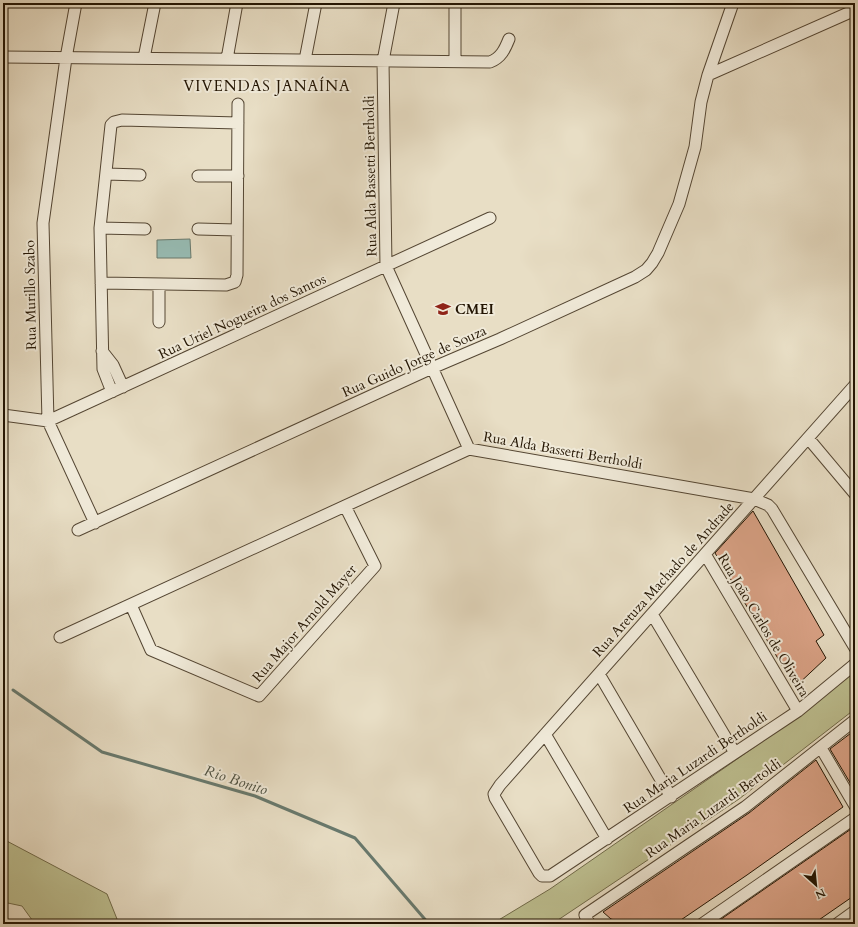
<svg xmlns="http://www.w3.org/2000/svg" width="858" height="927" viewBox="0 0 858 927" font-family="Cardo,serif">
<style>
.green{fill:#bdbf90;stroke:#706a49}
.water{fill:#97bcb4;stroke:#68796d}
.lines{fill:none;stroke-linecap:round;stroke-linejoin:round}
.stream{stroke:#68796d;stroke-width:3}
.building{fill:#dba387;stroke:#221402}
.minor-casing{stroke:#544633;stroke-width:13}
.minor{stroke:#f0ead9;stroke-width:11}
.labels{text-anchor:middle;stroke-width:4;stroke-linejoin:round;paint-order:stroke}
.street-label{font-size:14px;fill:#221402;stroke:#f0ead9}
.poi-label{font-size:14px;font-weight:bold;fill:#221402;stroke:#f0ead9;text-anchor:start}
.neighbourhood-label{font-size:15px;letter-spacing:1px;fill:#221402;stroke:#f0ead9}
.water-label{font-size:15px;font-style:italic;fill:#4b4f40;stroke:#f0ead9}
</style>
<rect width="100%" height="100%" fill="#e8dec5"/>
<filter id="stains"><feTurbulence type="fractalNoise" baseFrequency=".005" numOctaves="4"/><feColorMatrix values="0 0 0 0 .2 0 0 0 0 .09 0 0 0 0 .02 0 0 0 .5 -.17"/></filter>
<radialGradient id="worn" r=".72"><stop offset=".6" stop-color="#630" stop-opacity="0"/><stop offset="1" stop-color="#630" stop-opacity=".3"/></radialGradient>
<path class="green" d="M 855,671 L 855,709 L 739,799 L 552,924 L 492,924 L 550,889 L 802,714 Z
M 3,839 L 107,894 L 119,924 L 35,924 L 22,906 L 3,902 Z"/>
<path class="water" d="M 190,239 L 191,258 L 157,258 L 157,240 Z"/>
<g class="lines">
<path class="stream" d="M 13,690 L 102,752 L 255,796 L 355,838 L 429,924"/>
</g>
<path class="building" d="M 753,511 L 824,635 L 816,641 L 826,658 L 795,687 L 715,553 Z
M 855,730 L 855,791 L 830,749 Z
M 816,760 L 843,807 L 747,875 L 675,924 L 628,924 L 611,919 L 603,912 L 749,813 Z
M 854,827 L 855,895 L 813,924 L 714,924 Z"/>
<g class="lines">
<g class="minor-casing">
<path id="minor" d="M 76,3 L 66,58 L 43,223 L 48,421 L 95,523
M 394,3 L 383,61 L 386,266 L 469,449 L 754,499 L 768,505 L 772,509 L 855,648
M 455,3 L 455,61
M 3,57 L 490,62 C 501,58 505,49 509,39
M 144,58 L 155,3
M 227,59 L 237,3
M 305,60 L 316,3
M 708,75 L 733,3
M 106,174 L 140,175
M 198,176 L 238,176
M 100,228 L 145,229
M 198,229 L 237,230
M 101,283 L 226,285 L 235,282 L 237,275 L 238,104
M 159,322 L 159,284
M 102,351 L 113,365 L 123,387
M 855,385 L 500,785 L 494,794 L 495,798 L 539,873 L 542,876 L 550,876 L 798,711 L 855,664
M 112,392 L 103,369 L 100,228 L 111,125 L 114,122 L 122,120 L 238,123
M 3,415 L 48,421 L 490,218
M 808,438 L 855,494
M 78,530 L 432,368 L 500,339 L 635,277 L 646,270 L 652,263 L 658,253 L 679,204 L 695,147 L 701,102 L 708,75 L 855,10
M 705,554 L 798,711
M 131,605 L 151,650 L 259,696 L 375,566 L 345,506
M 652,614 L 735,753
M 60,637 L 469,449
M 599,674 L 671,797
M 545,734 L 607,839
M 821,748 L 855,806
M 590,924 L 586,918 L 585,915 L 745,807 L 855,720
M 702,924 L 855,818
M 837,924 L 855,911"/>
</g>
<use href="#minor" class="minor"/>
</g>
<defs>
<g id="school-bare" transform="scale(1.2)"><path d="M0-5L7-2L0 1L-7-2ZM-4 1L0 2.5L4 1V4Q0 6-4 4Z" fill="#8f2418" stroke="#f0ead9" stroke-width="2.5" paint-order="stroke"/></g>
</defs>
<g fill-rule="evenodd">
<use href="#school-bare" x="443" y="309"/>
</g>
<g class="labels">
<g class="street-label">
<text transform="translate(370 176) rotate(-91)" y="5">Rua Alda Bassetti Bertholdi</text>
<text transform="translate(30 295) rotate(-91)" y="5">Rua Murillo Szabo</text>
<text transform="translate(242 316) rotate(-25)" y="5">Rua Uriel Nogueira dos Santos</text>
<text transform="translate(414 361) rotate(-24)" y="5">Rua Guido Jorge de Souza</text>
<text transform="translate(563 450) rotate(10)" y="5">Rua Alda Bassetti Bertholdi</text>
<text transform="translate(663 579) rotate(-48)" y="5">Rua Aretuza Machado de Andrade</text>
<text transform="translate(304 623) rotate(-49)" y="5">Rua Major Arnold Mayer</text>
<text transform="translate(764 625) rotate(59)" y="5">Rua João Carlos de Oliveira</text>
<text transform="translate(695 762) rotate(-34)" y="5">Rua Maria Luzardi Bertholdi</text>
<text transform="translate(713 808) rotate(-35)" y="5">Rua Maria Luzardi Bertoldi</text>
</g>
<g class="poi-label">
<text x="455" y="314">CMEI</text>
</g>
<g class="neighbourhood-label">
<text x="267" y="91">VIVENDAS JANAÍNA</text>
</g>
<g class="water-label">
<text transform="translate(236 780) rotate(18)" y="5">Rio Bonito</text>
</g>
</g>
<rect width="858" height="927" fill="none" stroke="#e8dec5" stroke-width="16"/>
<rect x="4" y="4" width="850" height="919" fill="none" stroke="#221402" stroke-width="2"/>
<rect x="8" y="8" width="842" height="911" fill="none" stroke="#221402"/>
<g transform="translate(816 885) rotate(153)" stroke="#f0ead9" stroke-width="3" paint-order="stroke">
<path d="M0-3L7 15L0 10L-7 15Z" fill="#221402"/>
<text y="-6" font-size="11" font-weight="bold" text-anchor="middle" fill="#221402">N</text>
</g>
<rect width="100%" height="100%" filter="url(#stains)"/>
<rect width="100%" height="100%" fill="url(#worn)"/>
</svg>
